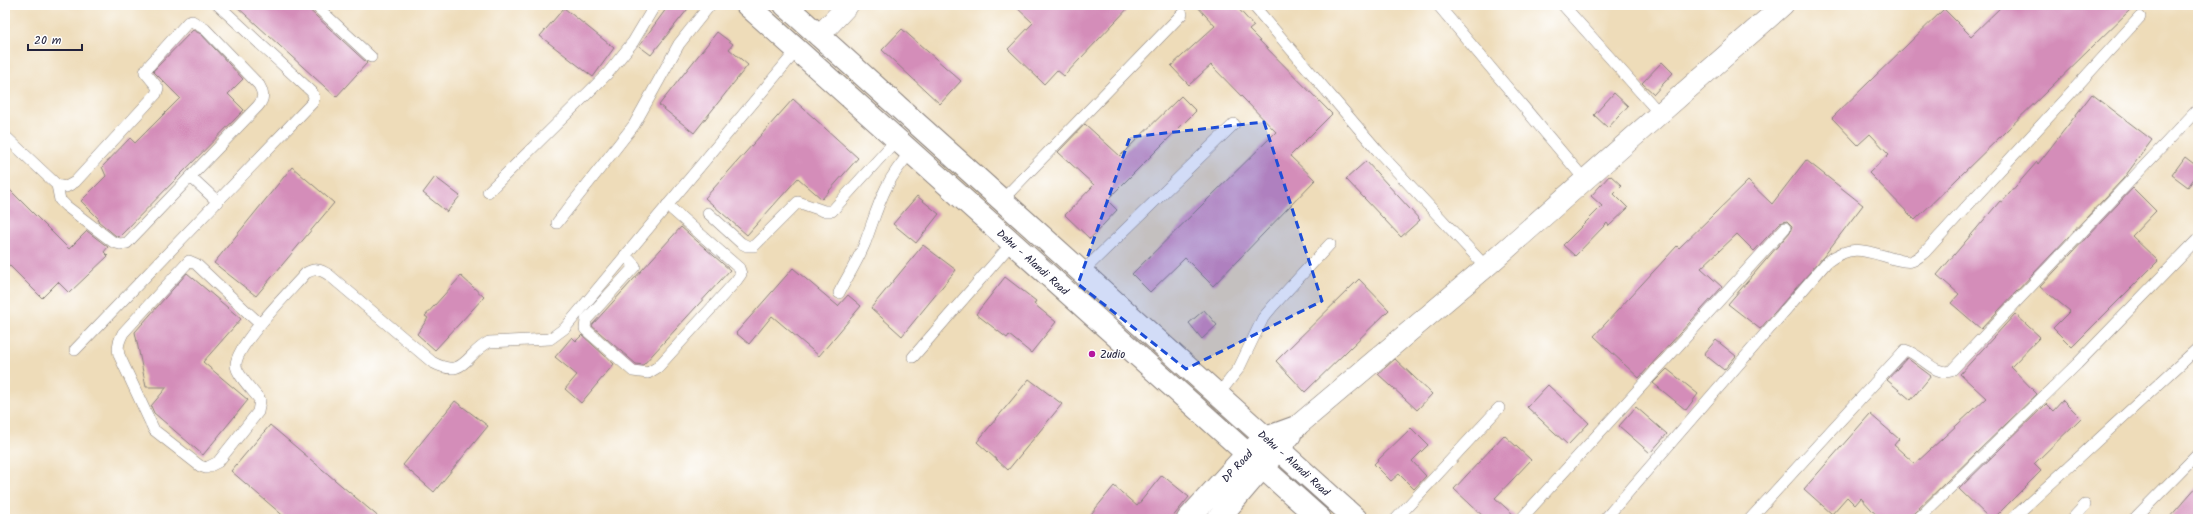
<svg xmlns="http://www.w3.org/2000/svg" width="2203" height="524" viewBox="0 0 2203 524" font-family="Kalam,sans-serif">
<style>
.building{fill:#d48db9}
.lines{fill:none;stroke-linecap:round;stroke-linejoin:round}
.service-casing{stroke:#887f7a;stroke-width:12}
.minor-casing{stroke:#887f7a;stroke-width:22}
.tertiary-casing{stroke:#887f7a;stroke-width:24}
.primary-casing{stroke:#887f7a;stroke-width:24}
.service{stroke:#fff;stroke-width:11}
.minor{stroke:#fff;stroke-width:21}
.tertiary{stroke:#fff;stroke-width:22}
.primary{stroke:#fff;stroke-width:22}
.marked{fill:#1d4ed8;fill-opacity:0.2;stroke:#1d4ed8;stroke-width:3;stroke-dasharray:8 5;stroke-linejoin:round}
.poi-dot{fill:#b5179e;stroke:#fff;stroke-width:1.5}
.labels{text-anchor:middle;stroke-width:3;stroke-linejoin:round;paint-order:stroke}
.street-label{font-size:11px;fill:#22223b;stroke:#fff}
.poi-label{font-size:11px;fill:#22223b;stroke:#fff;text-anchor:start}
</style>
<rect width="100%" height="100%" fill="#fff"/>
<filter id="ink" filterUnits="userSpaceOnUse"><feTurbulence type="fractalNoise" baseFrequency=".025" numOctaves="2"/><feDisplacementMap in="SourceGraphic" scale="8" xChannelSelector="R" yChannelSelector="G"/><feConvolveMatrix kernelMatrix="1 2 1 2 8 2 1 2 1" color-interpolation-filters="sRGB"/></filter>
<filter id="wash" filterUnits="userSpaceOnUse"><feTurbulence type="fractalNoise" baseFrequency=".012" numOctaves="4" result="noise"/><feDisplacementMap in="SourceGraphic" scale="16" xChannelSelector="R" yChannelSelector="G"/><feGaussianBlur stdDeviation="0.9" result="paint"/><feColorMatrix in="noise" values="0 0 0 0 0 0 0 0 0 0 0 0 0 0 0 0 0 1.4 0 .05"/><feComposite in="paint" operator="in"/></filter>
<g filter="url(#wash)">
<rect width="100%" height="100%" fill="#eedcb9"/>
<g id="blocks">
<path class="building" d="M 235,5 L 304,5 L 367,63 L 336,97 Z
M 669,5 L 691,5 L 651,55 L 639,46 Z
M 1014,5 L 1131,5 L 1064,76 L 1057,70 L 1044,84 L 1008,49 L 1033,23 Z
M 1196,5 L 1235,5 L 1254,26 L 1249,30 L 1332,114 L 1290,156 L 1315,180 L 1213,286 L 1185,258 L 1150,292 L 1132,274 L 1276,132 L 1211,65 L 1189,85 L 1171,66 L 1215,26 Z
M 2003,5 L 2135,5 L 1915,220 L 1869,173 L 1889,154 L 1870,134 L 1858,145 L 1832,118 L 1944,9 L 1971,36 Z
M 564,8 L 614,48 L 593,77 L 540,36 Z
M 902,29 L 961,81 L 940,104 L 882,50 Z
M 193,30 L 201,34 L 243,79 L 228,94 L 244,110 L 119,237 L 116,236 L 98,221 L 99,219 L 81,201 L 106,176 L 102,167 L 130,138 L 135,143 L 180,98 L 153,71 Z
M 717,32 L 733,44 L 729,49 L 748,65 L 694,133 L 659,105 Z
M 1662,62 L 1673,73 L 1654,94 L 1642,83 Z
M 1614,93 L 1628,106 L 1608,128 L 1594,115 Z
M 2092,94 L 2152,140 L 2123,179 L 1981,329 L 1951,303 L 1959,294 L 1937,275 L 2000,201 L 2002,202 L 2037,162 L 2038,164 Z
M 1181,96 L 1196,111 L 1107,200 L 1117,210 L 1090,239 L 1065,215 L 1094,185 L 1058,152 L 1085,124 L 1120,156 Z
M 793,99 L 858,158 L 822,199 L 798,178 L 747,235 L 705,198 Z
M 2185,157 L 2198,167 L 2198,173 L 2188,187 L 2172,175 Z
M 1806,160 L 1863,205 L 1824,256 L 1760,329 L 1728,304 L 1790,232 L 1792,226 L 1787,221 L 1780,223 L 1754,251 L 1737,234 L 1701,268 L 1722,287 L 1639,378 L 1594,336 L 1677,246 L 1679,248 L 1748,181 L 1772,204 Z
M 1366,161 L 1420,220 L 1401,237 L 1346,179 Z
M 292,167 L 334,203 L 256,296 L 214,263 Z
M 1610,175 L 1622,186 L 1614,194 L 1628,208 L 1609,226 L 1607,223 L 1575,256 L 1563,245 L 1602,206 L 1591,196 Z
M 435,177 L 460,196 L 447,212 L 423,193 Z
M 5,185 L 69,249 L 87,231 L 108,247 L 104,252 L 108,256 L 69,293 L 58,282 L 42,298 L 5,261 Z
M 2133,188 L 2156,211 L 2132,236 L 2158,261 L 2072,347 L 2053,328 L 2070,311 L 2040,287 Z
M 917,196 L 939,214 L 916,243 L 893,224 Z
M 681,227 L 730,270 L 643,365 L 636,364 L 592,326 L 593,324 Z
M 923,245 L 956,270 L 902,336 L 871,308 Z
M 793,268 L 838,306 L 848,295 L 861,306 L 819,356 L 772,316 L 749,344 L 736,333 Z
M 187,273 L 241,319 L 203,362 L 248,400 L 203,455 L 154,413 L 151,406 L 167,387 L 146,387 L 135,332 Z
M 461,276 L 484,297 L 435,350 L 417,334 L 428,318 L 425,316 Z
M 1005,277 L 1036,301 L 1034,304 L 1056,322 L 1031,353 L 1009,335 L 1007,338 L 976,314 Z
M 1359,279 L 1389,310 L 1305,392 L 1276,361 Z
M 1204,310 L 1217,325 L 1202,339 L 1189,323 Z
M 2015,314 L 2040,337 L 2011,367 L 2037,394 L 1913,514 L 1910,519 L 1880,519 L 1861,498 L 1855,505 L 1847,497 L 1832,514 L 1804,489 L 1870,414 L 1899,439 L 1894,445 L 1915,464 L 1986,398 L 1960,374 Z
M 582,335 L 614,364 L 581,403 L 565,389 L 577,375 L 555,357 L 572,337 L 576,341 Z
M 1716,340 L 1736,356 L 1724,370 L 1704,354 Z
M 1907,358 L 1931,376 L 1911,400 L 1887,380 Z
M 1395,359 L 1432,394 L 1417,410 L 1378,374 Z
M 1667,369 L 1698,394 L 1686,410 L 1653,383 Z
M 1029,379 L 1062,404 L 1008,470 L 977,442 Z
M 1548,385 L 1589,423 L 1568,445 L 1527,407 Z
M 2063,400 L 2081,418 L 2034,464 L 2041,471 L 1993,519 L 1990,519 L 1959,489 L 2046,404 L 2053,411 Z
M 455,401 L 488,426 L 434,492 L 403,465 Z
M 1636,407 L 1667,434 L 1650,453 L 1619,426 Z
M 270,425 L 381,519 L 287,519 L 231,471 Z
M 1411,428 L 1428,445 L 1412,461 L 1426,476 L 1414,489 L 1399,474 L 1391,481 L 1374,464 Z
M 1504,435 L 1531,460 L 1495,498 L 1515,516 L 1514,519 L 1486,519 L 1454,489 Z
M 1162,475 L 1189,497 L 1171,519 L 1087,519 L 1114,486 L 1137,506 Z
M 2198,485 L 2198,519 L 2168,519 Z"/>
</g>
</g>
<g filter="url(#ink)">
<use href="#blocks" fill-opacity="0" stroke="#887f7a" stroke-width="1"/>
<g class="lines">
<g class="service-casing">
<path id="service" d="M 315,5 L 371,57
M 1253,5 L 1378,151 L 1486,267
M 1438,5 L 1585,180
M 1563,5 L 1660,114
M 5,136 L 57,185 L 66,187 L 75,182 L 156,94 L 158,88 L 145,72 L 147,68 L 188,22 L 192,21 L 205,29 L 259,85 C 264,94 264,99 258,106 L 127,243 L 120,244 L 113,242 L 66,206 L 60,200 L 57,185
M 191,177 L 218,202
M 488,192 L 608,73 L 633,42 L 655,5
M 1002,200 L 1182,14
M 708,213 L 741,243 L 747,246 L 754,246 L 798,202 L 824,211 L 832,211 L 897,139
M 557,223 L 634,125 L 679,44 L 710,5
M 625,255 L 635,266 L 586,320 L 585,329 L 633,371 L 648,373 L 658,367 L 736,281 L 741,274 L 739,268 L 667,205
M 1082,272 L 1234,124
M 839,293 C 848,276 858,260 865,243 C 879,205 883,183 911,152
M 260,324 L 196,264 L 189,261 L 123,333 C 119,341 117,346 119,355 L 154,430 L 200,466 L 206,468 L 218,462 L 258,412 L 260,400 C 254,392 236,374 236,365 C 235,346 292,289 306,273 C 315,268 320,269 329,275 L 432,362 C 465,380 465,354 489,342 L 550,339 L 565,328 L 797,50
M 75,350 L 313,102 L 314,97 L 312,92 L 218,5
M 913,357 L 1012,243
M 1218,395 L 1239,368 L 1263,318 L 1273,306 L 1330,244
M 1396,519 L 1499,408
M 1521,519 L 1785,228
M 1605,519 L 1827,262 C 1852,243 1866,251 1894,259 C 1899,260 1907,263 1912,261 C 1917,259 1921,255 1925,252 L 2140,17
M 1750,519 L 1905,350 C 1921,354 1934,376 1951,371 L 2198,109
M 1918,519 L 2077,364 L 2198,239
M 2012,519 L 2198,348
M 2072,519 L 2085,505
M 2134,519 L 2198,454"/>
</g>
<g class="minor-casing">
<path id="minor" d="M 819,36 L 848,5
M 1296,427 L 1486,267 L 1783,5"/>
</g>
<g class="tertiary-casing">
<path id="tertiary" d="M 1188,519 L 1247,454 L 1266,438 L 1296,427
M 1218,519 L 1290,435"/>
</g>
<g class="primary-casing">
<path id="primary" d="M 747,5 L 1320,519
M 785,5 L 1356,519"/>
</g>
<use href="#service" class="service"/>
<use href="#minor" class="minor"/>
<use href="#tertiary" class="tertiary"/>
<use href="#primary" class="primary"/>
</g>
</g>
<path class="marked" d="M 1264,122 L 1322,301 L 1186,369 L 1078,284 L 1130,137 Z"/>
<circle class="poi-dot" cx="1092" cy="354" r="4"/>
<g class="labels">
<g class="street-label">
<text transform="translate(1033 262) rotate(42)" y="4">Dehu - Alandi Road</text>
<text transform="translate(1294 463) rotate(42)" y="4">Dehu - Alandi Road</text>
<text transform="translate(1237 466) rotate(-47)" y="4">DP Road</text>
</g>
<g class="poi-label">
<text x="1100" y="358">Zudio</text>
</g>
</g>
<rect width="2203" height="524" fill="none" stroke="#fff" stroke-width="20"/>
<path d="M28 44v6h54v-6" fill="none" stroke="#22223b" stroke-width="2"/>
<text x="34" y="44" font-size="12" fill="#22223b" stroke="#ffffff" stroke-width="3" paint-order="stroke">20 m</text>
</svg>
